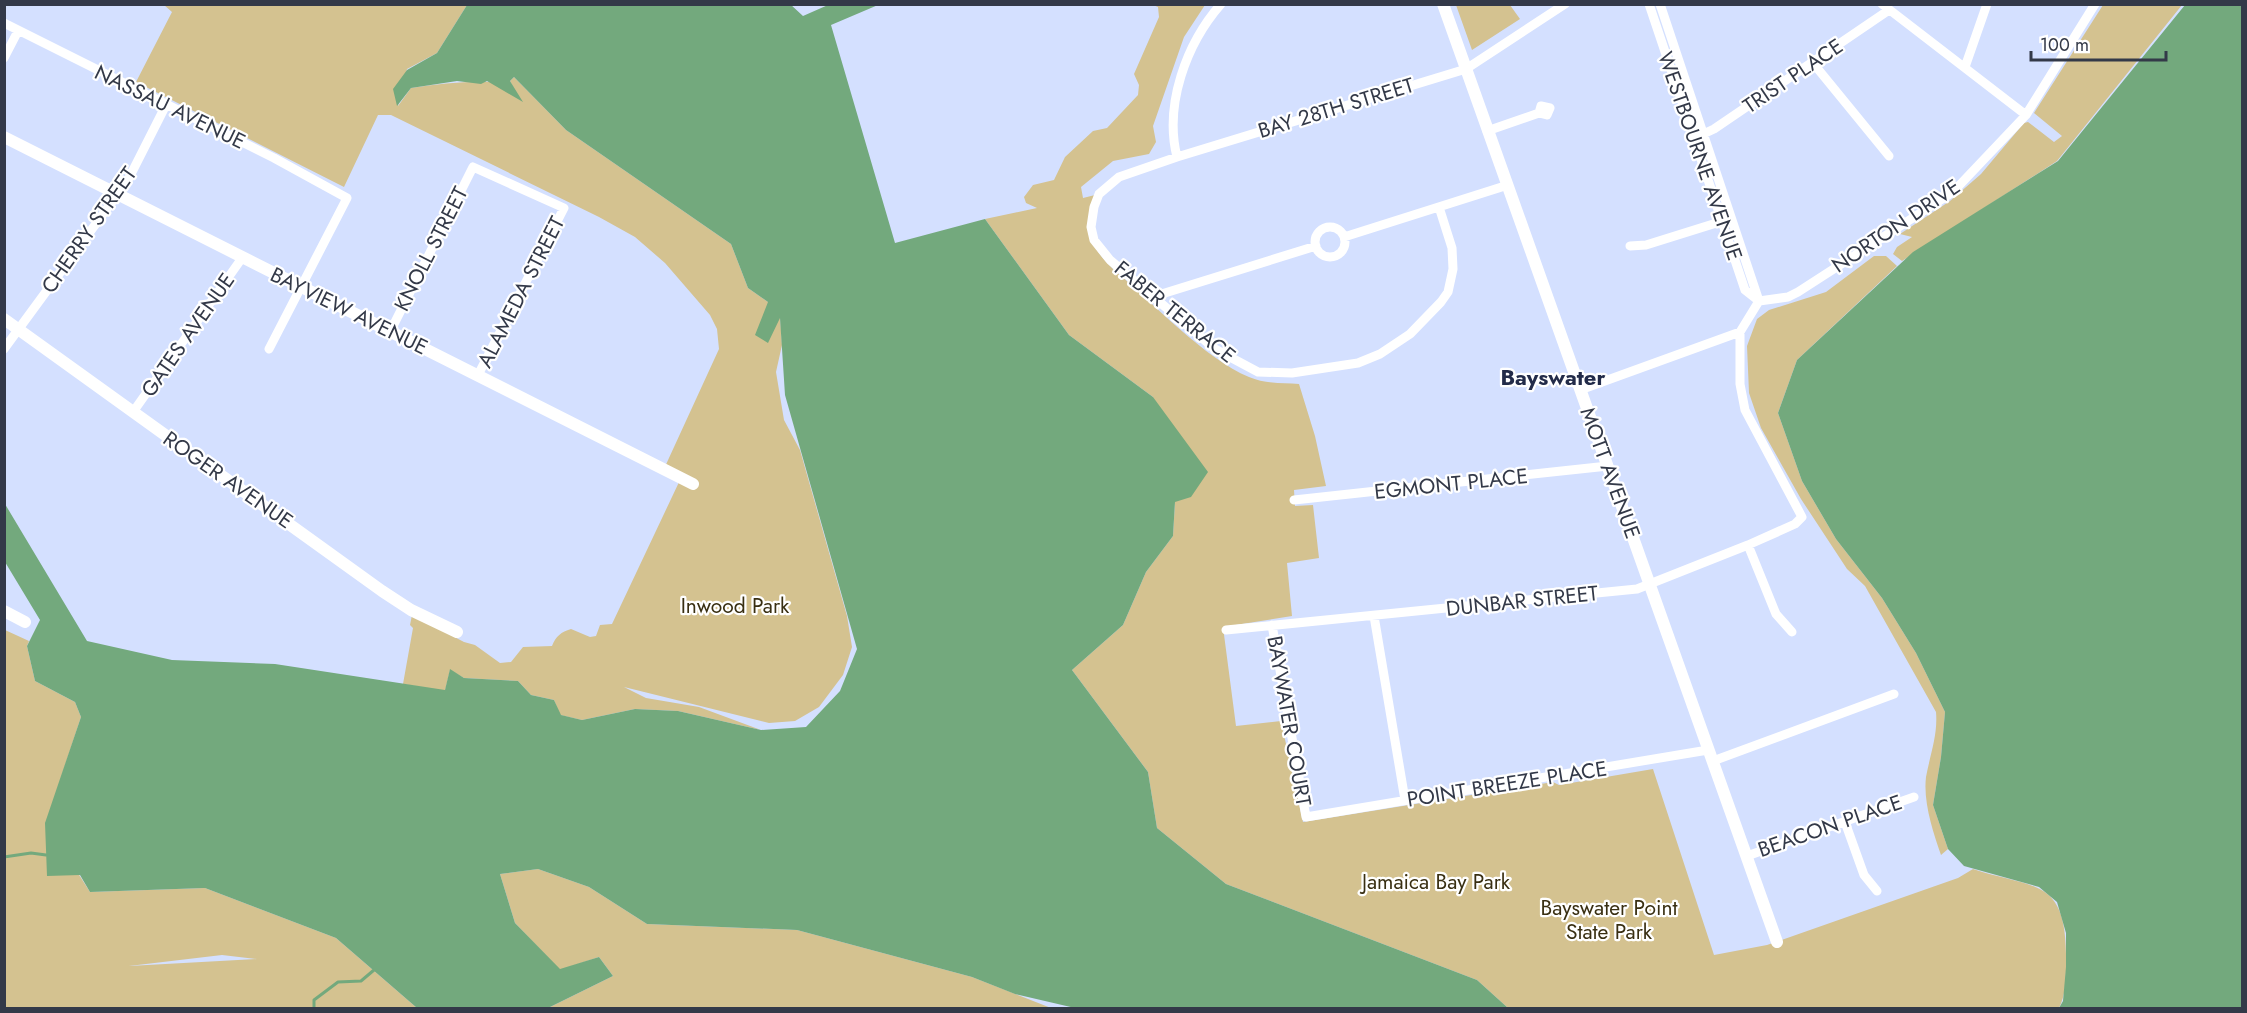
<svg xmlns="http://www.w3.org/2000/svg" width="2247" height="1013" viewBox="0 0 2247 1013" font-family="Jost,sans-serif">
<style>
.green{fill:#d4c290;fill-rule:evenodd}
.water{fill:#73a97d}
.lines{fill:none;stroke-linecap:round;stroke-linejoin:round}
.stream{stroke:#73a97d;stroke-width:3}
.minor{stroke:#fff;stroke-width:9}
.tertiary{stroke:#fff;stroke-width:12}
.labels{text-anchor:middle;stroke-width:4.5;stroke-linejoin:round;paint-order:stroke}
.street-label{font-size:21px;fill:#333948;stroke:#fff}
.park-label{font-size:21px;fill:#392f12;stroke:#fff}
.neighbourhood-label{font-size:22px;font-weight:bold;fill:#222b49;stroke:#fff}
</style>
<rect width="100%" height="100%" fill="#d4e0ff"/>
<path class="green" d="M 164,5 L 467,5 L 437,53 L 407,69 L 398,106 L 411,88 C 438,84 465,81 491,82 L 518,98 L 510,81 L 514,77 L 566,130 L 731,244 L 748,288 L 768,302 L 780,316 L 782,345 L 776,372 L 784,420 L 800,450 L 847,616 L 852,647 L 843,675 L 819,707 L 795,721 L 769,723 L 624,687 L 646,698 L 699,707 L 761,730 L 678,711 L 635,709 L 582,720 L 560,715 L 554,700 L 531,695 L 518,681 L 464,678 L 450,670 L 445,691 L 403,684 L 413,628 L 410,625 L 412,615 L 464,642 L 475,645 L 500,663 L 511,662 L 523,647 L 552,646 C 556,636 561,632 571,629 L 590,637 L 596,636 L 600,625 L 612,624 L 680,480 L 663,471 L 719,349 L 717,329 L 710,315 L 665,263 L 635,237 L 599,217 L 391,115 L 378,115 L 344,187 L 136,82 L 172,12 Z
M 1153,5 L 1205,5 L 1184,37 L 1153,126 L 1156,142 L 1149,154 L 1113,161 L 1081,187 L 1083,198 L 1095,195 C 1091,233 1084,240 1113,269 C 1151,301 1205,359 1249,377 C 1265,384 1283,383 1299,384 L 1315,436 L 1326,486 L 1294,490 L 1295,506 L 1313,505 L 1319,558 L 1287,563 L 1292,616 L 1223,627 L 1236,726 L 1281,721 L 1303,822 L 1553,782 L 1559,785 L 1653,769 L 1714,955 L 1767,945 L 1958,878 L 1973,869 C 2033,889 2065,877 2066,954 C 2066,971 2067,993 2059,1008 L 1508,1008 L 1477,980 L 1226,884 L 1157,828 L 1148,772 L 1072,670 L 1123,625 L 1146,572 L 1173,536 L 1175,502 L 1153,397 L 1069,335 L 985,219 L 1037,208 L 1026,203 L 1024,197 L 1033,185 L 1054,180 L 1065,157 L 1093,131 L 1107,128 L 1138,95 L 1139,85 L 1134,74 L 1159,17 L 1158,7 Z
M 1456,5 L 1510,5 L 1520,19 L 1472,50 Z
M 2103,5 L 2182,5 L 2057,161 L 1902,261 L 1893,254 L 1897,247 L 1912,237 L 1900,234 L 1950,201 L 1981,174 L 2024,123 L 2028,122 L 2054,142 L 2062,136 L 2034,113 Z
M 1874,256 L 1886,256 L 1897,266 L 1797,360 L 1778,413 L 1802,481 L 1836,539 L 1882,598 L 1916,653 L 1945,712 L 1941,757 L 1933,805 L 1948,849 L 1941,855 C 1933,832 1923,802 1926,777 C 1930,755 1938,735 1936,712 L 1865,586 L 1847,569 L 1801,499 L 1761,428 L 1749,393 L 1747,346 L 1757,319 L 1769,310 L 1826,292 Z
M 5,630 L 29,641 L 27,646 L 35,681 L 75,702 L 81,717 L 46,823 L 90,892 L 205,888 L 336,938 L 417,1008 L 5,1008 ZM 222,955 L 257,959 L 129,966 Z
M 538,869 L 589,887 L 647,924 L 797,930 L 972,977 L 1051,1008 L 548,1008 L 613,976 L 599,957 L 560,970 L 515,923 L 500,874 Z"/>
<path class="water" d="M 790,4 L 803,16 L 828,5 L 878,5 L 831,25 L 895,243 L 985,219 L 1069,335 L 1153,397 L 1208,472 L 1191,497 L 1175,502 L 1173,536 L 1146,572 L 1123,625 L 1072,670 L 1148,772 L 1157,828 L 1226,884 L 1477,980 L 1508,1008 L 1075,1008 L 1015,994 L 972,977 L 797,930 L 647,924 L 589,887 L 538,869 L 500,874 L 515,923 L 560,969 L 599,957 L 613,976 L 548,1008 L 417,1008 L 336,938 L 205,888 L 90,892 L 80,875 L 47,876 L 45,823 L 81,717 L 75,702 L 35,681 L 27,646 L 40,620 L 5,562 L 5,504 L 87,641 L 172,660 L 275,664 L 445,690 L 450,669 L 464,678 L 518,681 L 531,695 L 554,700 L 561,715 L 582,720 L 635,709 L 678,711 L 761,730 L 806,727 L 840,691 L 857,649 L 785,395 L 780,318 L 768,343 L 755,335 L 768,302 L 748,288 L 731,244 L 566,130 L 514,77 L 510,81 L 523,102 L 487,81 L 481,84 L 457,81 L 411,88 L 397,106 L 393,89 L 407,70 L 437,53 L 467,5 Z
M 2185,5 L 2242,5 L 2242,1008 L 2059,1008 L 2063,1001 L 2066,967 L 2066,933 L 2057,902 L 2039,887 L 1964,866 L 1948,849 L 1933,805 L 1941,757 L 1945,712 L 1916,653 L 1882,598 L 1836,539 L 1802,481 L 1778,413 L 1797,360 L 1913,252 L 2058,161 Z"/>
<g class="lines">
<path class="stream" d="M 4,857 L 31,853 L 46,855
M 314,1008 L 314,1000 L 338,982 L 361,981 L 374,970"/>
<path class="minor" d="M 1649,4 L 1745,290 L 1759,301
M 1882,4 L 2026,115
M 4,23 L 274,158 L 347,198 L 269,349
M 4,58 L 18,31
M 1813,63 L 1889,156
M 1965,67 L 1987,4
M 1487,131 L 1539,113 L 1547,115 L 1550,108 L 1541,106 L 1539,113
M 1699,136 L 1714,129 L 1889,10
M 1177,157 C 1164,105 1186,44 1221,4
M 1439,207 L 1452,248 L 1453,269 L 1448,292 L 1441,302 L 1410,334 L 1380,354 L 1358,363 L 1292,373 L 1258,372 L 1215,349 L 1110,260 L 1094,240 L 1091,227 L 1094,207 L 1099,194 L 1119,177 L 1177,157 L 1466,69 L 1565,4
M1315 242a15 15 0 1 1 30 0a15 15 0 1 1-30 0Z
M 1344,237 L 1508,185
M 1630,246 L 1646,245 L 1726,220
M 1152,297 L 1316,246
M 1759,301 L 1788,297 L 1798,292 L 1953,192 L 2026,115 L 2095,4
M 390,332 L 473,167 L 564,208 L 478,375
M 4,349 L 128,180 L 166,105
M 1580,390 L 1740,332
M 133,412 L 242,258
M 1294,500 L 1608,466
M 1748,545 L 1776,614 L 1792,632
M 1374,616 L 1405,800
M 1272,625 L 1306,817 L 1708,750
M 1226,630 L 1637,589 L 1748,545 L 1795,524 L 1802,517 L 1745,410 L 1740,384 L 1740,332 L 1759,301 L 1660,4
M 1713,761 L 1894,694
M 1845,822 L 1864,875 L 1877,891
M 1747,856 L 1914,797"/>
<path class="tertiary" d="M 1443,4 L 1777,942
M 4,137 L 693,484
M 4,319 L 382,591 L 411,610 L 457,632
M 4,611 L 25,622"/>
</g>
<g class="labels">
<g class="street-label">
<text transform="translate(1793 76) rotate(-34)" y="7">TRIST PLACE</text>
<text transform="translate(170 107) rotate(26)" y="7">NASSAU AVENUE</text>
<text transform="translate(1336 108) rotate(-17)" y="7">BAY 28TH STREET</text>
<text transform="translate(1700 156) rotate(71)" y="7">WESTBOURNE AVENUE</text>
<text transform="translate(1896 226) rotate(-34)" y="7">NORTON DRIVE</text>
<text transform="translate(89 230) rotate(-55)" y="7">CHERRY STREET</text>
<text transform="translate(431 249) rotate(-63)" y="7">KNOLL STREET</text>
<text transform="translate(521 292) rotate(-63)" y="7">ALAMEDA STREET</text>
<text transform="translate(349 311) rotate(26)" y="7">BAYVIEW AVENUE</text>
<text transform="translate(1175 312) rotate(39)" y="7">FABER TERRACE</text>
<text transform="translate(188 335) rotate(-55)" y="7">GATES AVENUE</text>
<text transform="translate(1610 473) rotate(70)" y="7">MOTT AVENUE</text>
<text transform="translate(228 480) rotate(35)" y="7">ROGER AVENUE</text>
<text transform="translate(1451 484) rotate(-6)" y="7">EGMONT PLACE</text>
<text transform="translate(1522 601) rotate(-6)" y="7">DUNBAR STREET</text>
<text transform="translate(1289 721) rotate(80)" y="7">BAYWATER COURT</text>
<text transform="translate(1507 784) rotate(-9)" y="7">POINT BREEZE PLACE</text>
<text transform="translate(1830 826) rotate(-19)" y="7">BEACON PLACE</text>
</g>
<g class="park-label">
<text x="735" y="613">Inwood Park</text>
<text x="1436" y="889">Jamaica Bay Park</text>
<text x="1609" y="915">Bayswater Point<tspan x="1609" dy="24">State Park</tspan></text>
</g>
<g class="neighbourhood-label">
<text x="1553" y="385">Bayswater</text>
</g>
</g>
<rect width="2247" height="1013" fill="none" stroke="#333948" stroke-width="12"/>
<path d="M2031 51v9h135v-9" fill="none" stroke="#333948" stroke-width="3"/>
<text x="2040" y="51" font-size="18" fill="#333948" stroke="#ffffff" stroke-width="4.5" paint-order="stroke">100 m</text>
</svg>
